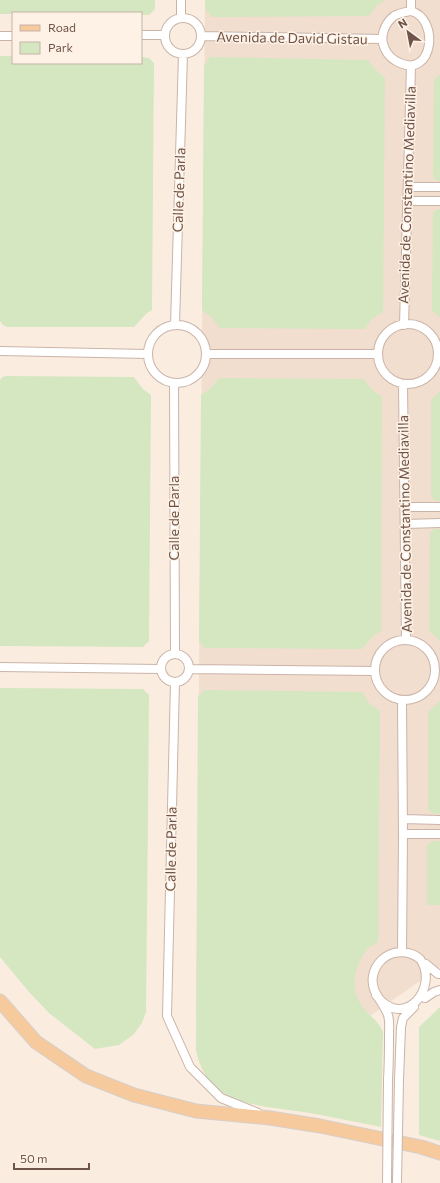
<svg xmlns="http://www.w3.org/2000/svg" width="440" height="1183" viewBox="0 0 440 1183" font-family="Commissioner,sans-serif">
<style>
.residential{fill:#f1decf}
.green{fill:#d4e7c0}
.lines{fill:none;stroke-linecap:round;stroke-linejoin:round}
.street-casing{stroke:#cab4a8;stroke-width:10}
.primary-casing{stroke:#d7cfcc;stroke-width:15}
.street{stroke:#fff;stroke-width:8}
.primary{stroke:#f6ca9c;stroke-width:13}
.street-bridge-casing{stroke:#cab4a8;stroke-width:10;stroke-linecap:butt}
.street-bridge{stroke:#fff;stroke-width:8}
.labels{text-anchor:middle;stroke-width:3;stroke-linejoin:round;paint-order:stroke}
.street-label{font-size:14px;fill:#705349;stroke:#fef2e6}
</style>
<rect width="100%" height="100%" fill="#faede0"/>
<path class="residential" d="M 205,0 L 440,0 L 440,967 L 370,1016 L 196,1015 Z"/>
<path class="green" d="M 0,0 L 155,0 L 155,9 L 149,15 L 141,15 L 141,13 L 0,14 Z
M 205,0 L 385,0 L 377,5 L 369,16 L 212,17 L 205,9 Z
M 0,56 L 13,56 L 13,63 L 141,63 L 141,57 L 149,58 L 154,63 L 152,310 L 147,313 L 134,327 L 7,327 L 3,325 L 0,321 Z
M 210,57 L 368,60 L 376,70 L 385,78 L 383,312 L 372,319 L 365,329 L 220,328 L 211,317 L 202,310 L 204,65 Z
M 440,74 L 440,181 L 438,181 L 433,177 L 434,80 Z
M 437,209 L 440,209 L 440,318 L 432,310 L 433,213 Z
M 5,376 L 134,377 L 143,389 L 151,395 L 149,641 L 143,647 L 0,646 L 0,381 L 1,378 Z
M 219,378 L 364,379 L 371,389 L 382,397 L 381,631 L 373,636 L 362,649 L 205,648 L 199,642 L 201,395 L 211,388 Z
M 440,391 L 440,501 L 435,501 L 431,496 L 431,400 Z
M 434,529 L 440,529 L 440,641 L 429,630 L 430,533 Z
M 0,688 L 143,689 L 149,695 L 148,815 L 146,1012 L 142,1023 L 134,1034 L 119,1045 L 95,1049 L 49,1013 L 29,992 L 0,957 Z
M 205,690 L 362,692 L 369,703 L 380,711 L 378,942 C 374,944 370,946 368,949 C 354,963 350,990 362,1006 C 369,1016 378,1020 383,1032 L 381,1127 C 355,1122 329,1116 303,1112 C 256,1104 209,1107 196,1051 L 198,696 Z
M 440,701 L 440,814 L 432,813 L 428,809 L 428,712 Z
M 432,841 L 440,841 L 440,905 L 427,905 L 427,846 Z
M 440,1007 L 440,1141 L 419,1135 L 419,1027 Z"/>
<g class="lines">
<g class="street-casing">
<path id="street" d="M 181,0 L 181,18
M 411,0 L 411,11
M 411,11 C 440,19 433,78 400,63 C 393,60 388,56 385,49 C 379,38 384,24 394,16 C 399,13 406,12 411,11 Z
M165 36a18 18 0 1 1 36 0a18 18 0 1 1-36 0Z
M 141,35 L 165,35
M 0,36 L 13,36
M 202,36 L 382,39
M 408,187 L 440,187
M 407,201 L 440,201
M378 354a30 30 0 1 1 60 0a30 30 0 1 1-60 0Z
M 175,325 L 183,54
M 404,325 L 411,66
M148 354a29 29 0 1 1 58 0a29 29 0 1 1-58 0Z
M 0,351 L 148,354
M 206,354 L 378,354
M 174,383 L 175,653
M 403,384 L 406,640
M 405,507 L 440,507
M 405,524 L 440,523
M375 670a30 30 0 1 1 60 0a30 30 0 1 1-60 0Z
M161 668a14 14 0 1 1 28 0a14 14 0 1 1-28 0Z
M 0,667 L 160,669
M 189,669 L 375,671
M 175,682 L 167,1016 L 190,1067 L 221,1098 L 258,1113
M 402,701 L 403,834 L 402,952
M 403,819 L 440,820
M 403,834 L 440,834
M 426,964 L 438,974 L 440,974
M 376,995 C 404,1032 440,987 420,959 C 413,953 403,951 394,953 C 383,956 375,965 373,976 C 370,992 383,1001 388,1015 C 390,1022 389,1029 389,1036 C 389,1050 389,1065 388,1079
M 425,998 L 434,992 L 440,990
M 399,1080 L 401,1027 L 403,1018 L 414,1007"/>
</g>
<g class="primary-casing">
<path id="primary" d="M 0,1001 L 36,1042 L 86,1076 L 134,1095 L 196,1111 L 270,1118 L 320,1126 L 421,1147 L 440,1153"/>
</g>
<use href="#street" class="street"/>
<use href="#primary" class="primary"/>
<g class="street-bridge-casing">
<path id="street-bridge" d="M 387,1183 L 388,1079
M 397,1183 L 399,1080"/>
</g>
<use href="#street-bridge" class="street-bridge"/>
</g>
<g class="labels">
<g class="street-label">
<text transform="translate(292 38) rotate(1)" y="5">Avenida de David Gistau</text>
<text transform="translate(179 190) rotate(-88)" y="5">Calle de Parla</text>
<text transform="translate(407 195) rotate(-88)" y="5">Avenida de Constantino Mediavilla</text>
<text transform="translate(174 518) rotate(-90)" y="5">Calle de Parla</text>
<text transform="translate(405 524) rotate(-91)" y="5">Avenida de Constantino Mediavilla</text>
<text transform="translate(171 849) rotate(-89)" y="5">Calle de Parla</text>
</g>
</g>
<rect x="12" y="12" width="130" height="52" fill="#fef2e6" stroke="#c5b2a7"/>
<rect x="20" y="25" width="20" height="6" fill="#f6ca9c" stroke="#c5b2a7"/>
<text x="48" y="32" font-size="12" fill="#705349">Road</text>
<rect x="20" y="42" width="20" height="12" fill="#d4e7c0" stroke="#c5b2a7"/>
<text x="48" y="52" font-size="12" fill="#705349">Park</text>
<g transform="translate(408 32) rotate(328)" stroke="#fef2e6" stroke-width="3" paint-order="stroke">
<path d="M0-3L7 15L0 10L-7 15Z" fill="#705349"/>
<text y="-6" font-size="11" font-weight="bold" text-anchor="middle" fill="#705349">N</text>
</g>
<path d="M14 1163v6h75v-6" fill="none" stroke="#705349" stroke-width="2"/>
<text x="20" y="1163" font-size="12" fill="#705349" stroke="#fef2e6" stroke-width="3" paint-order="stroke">50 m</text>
</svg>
